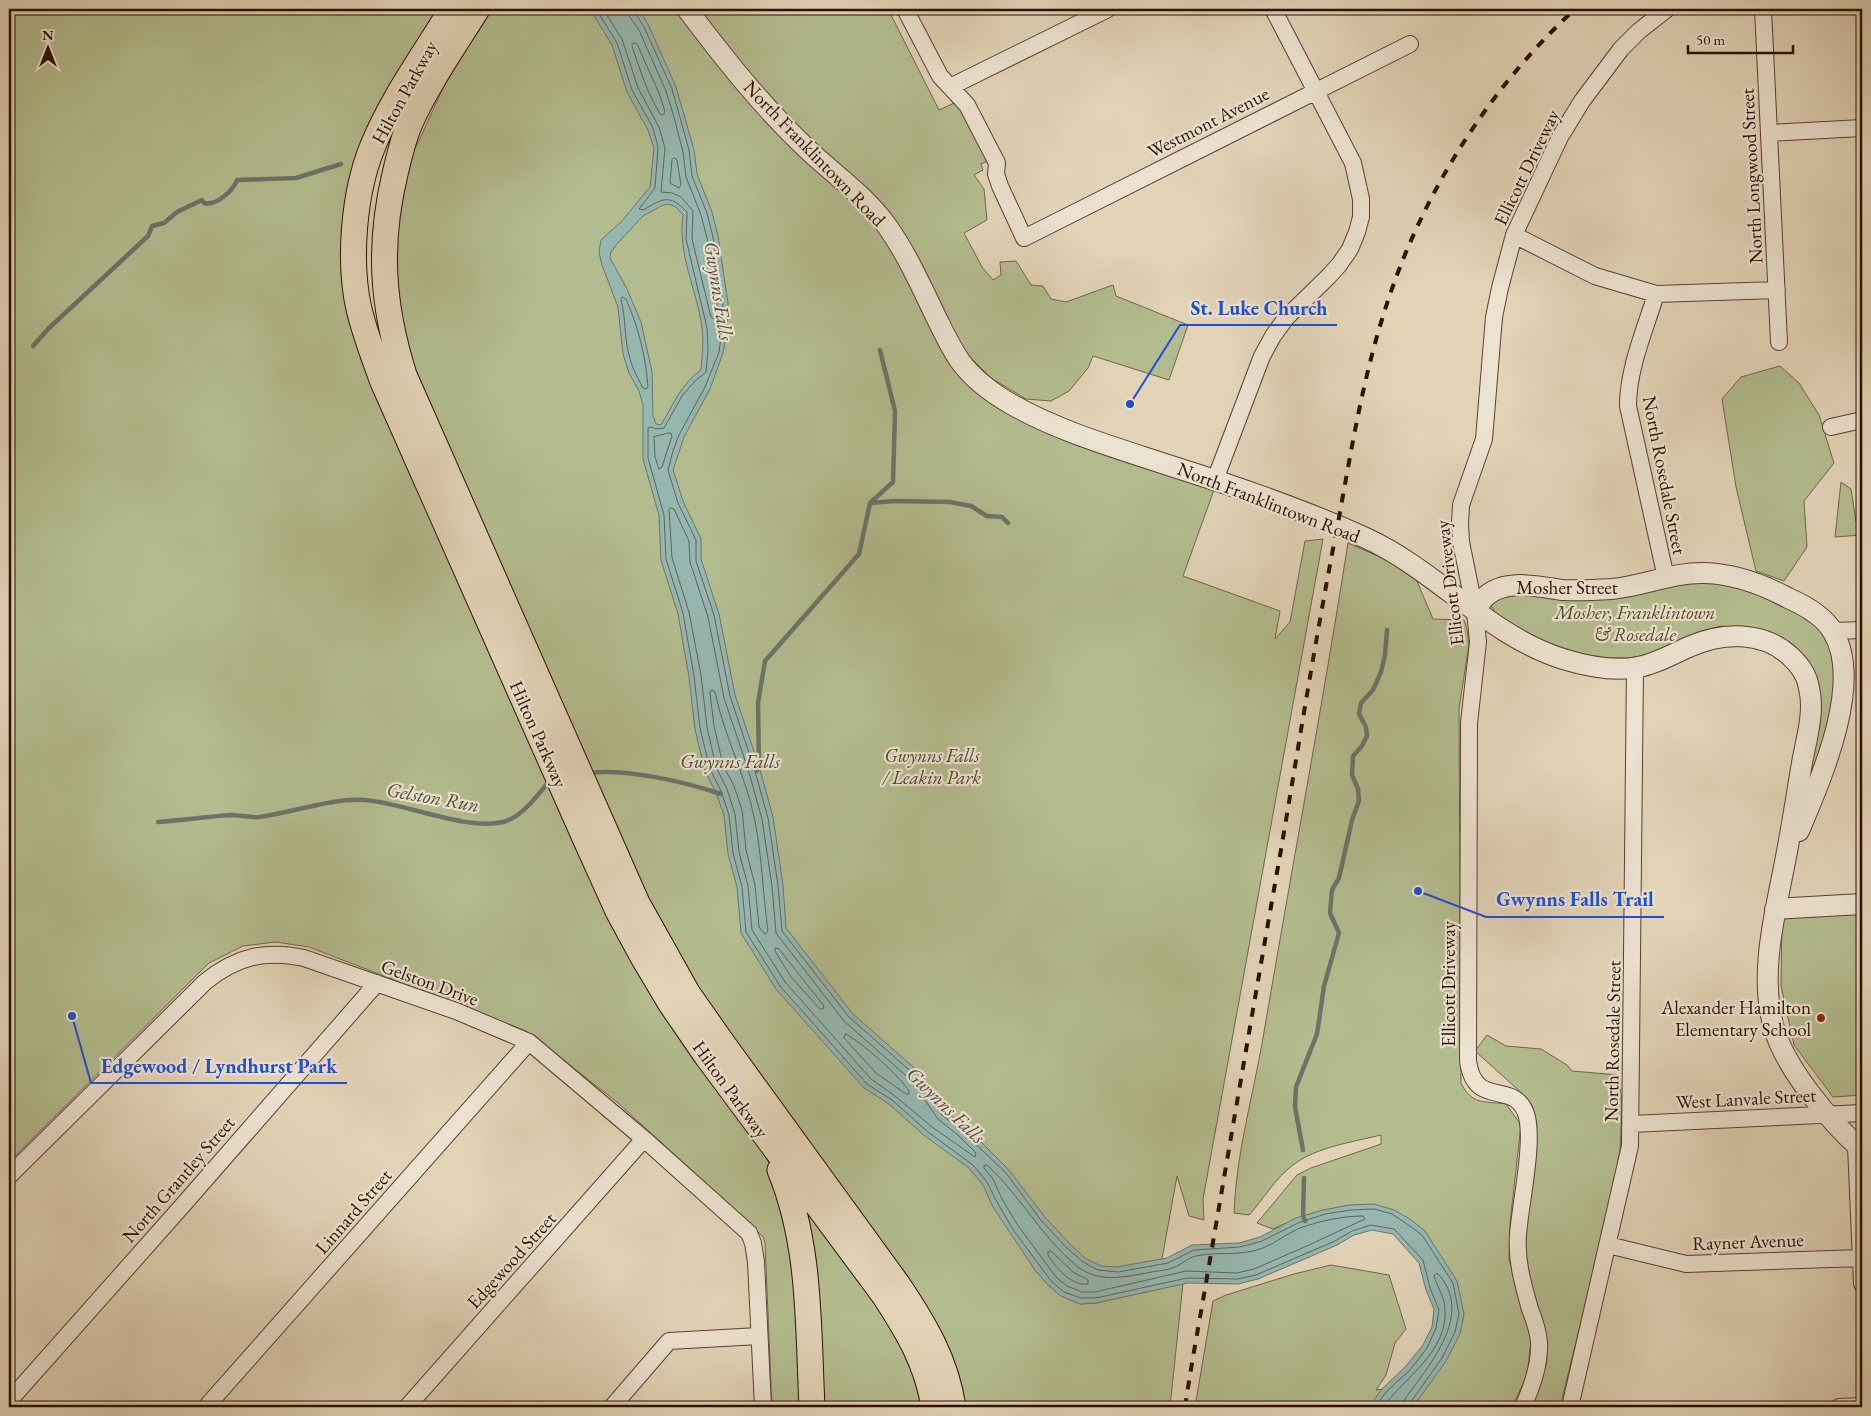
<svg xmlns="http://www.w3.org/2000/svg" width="1871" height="1416" viewBox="0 0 1871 1416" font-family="'EB Garamond',serif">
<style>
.green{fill:#b3bc8e;stroke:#6f6647}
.water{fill:#95b7b0;stroke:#6b746a;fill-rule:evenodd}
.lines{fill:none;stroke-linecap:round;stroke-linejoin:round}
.shore{stroke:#606358;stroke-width:1}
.stream{stroke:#6b746a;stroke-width:4.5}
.minor-casing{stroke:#59402e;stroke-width:18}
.tertiary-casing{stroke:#59402e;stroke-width:22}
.primary-casing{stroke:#2b0f00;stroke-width:27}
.minor{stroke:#ece2d0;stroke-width:16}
.tertiary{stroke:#ece2d0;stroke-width:20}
.primary{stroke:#e2d3b7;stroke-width:25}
.rail{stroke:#2b0f00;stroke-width:4;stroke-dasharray:9 9;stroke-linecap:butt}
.poi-dot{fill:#8f2418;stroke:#ece2d0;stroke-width:2}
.labels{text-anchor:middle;stroke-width:4.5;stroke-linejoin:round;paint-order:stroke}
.street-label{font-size:19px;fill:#2b0f00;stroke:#ece2d0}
.park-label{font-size:19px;font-style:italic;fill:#54432b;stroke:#ece2d0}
.poi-label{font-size:19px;fill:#2b0f00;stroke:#ece2d0;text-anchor:end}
.water-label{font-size:20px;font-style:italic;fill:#504a3e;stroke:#ece2d0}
.leader{fill:none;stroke:#1d4ed8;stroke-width:2}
.callout-dot{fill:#1d4ed8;stroke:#ece2d0;stroke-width:2}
.callout-label{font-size:20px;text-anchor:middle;font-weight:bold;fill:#1d4ed8;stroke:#ece2d0;stroke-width:4.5;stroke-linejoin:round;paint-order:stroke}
</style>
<rect width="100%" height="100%" fill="#e2d3b7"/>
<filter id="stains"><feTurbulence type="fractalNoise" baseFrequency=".004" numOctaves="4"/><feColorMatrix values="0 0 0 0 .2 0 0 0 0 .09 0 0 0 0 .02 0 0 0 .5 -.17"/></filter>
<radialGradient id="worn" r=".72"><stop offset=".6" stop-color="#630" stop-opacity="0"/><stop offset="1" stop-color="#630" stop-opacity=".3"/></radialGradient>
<path class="green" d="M 9,9 L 443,9 L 373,121 L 346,287 L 771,1167 L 790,1220 L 805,1407 L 772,1407 L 765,1243 L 763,1237 L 743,1217 L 617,1102 L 526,1031 L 309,947 L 276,942 L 243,946 L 209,963 L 9,1162 Z
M 491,9 L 678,9 L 878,225 L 978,390 L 1215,487 L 1183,576 L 1280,611 L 1275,639 L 1290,622 L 1305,541 L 1323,539 L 1203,1199 L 1204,1220 L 1189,1216 L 1177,1176 L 1160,1270 L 1074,1283 L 1025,1254 L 1035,1270 L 1048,1285 L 1080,1304 L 1096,1303 L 1183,1283 L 1170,1407 L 966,1407 L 960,1382 L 717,1019 L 664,933 L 413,373 L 395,301 L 392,233 L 409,145 L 416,147 L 443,88 Z
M 698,9 L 888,9 L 939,110 L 965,98 L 994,158 L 981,164 L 983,170 L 974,175 L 984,189 L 987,220 L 964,233 L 982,267 L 993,280 L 1001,275 L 1000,262 L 1016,261 L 1031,285 L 1043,286 L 1051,299 L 1066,302 L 1113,285 L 1116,296 L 1188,325 L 1169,380 L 1093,356 L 1088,368 L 1069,391 L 1051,401 L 1026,399 L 991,378 L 966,353 L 932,293 L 801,133 L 740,66 Z
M 1780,366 L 1799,383 L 1819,415 L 1834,463 L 1804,501 L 1807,547 L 1784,581 L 1756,571 L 1736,487 L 1722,399 L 1741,377 Z
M 1841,482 L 1851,489 L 1856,522 L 1862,521 L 1862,535 L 1835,537 Z
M 1348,543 L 1387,560 L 1416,579 L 1433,619 L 1464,620 L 1467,629 L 1469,645 L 1459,708 L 1461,1083 C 1472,1105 1483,1101 1506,1104 L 1521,1125 L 1510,1223 L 1509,1259 L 1531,1340 L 1527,1376 L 1512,1407 L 1195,1407 L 1213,1301 L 1226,1295 L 1294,1274 L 1331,1265 L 1389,1275 L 1406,1329 L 1395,1343 L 1386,1375 L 1376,1390 L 1403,1387 L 1446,1318 L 1412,1244 L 1350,1205 C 1323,1210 1298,1217 1273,1229 L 1257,1223 L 1297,1175 L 1311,1168 L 1381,1144 L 1381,1135 C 1353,1142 1316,1147 1293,1165 C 1275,1178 1264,1199 1249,1215 L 1234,1213 C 1236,1154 1253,1096 1263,1038 C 1291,873 1322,708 1348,543 Z
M 1688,580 L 1715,581 L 1756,590 L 1810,619 L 1824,633 L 1833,652 L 1835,678 L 1830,723 L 1803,800 L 1815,690 L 1759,630 L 1721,626 L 1698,632 L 1646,655 L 1629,658 L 1604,658 L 1581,654 L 1543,641 L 1496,615 L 1491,605 L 1495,597 Z
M 1862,913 L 1862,1095 L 1833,1097 L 1794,1045 L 1781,986 L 1782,918 Z
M 1487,1035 L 1506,1046 L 1541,1049 L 1567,1065 L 1572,1071 L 1619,1075 L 1622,1107 L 1620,1151 L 1608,1212 L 1560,1407 L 1528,1407 L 1547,1363 L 1545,1329 L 1524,1260 L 1524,1230 L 1537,1125 L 1533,1108 L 1525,1096 L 1475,1051 Z
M 808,1208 L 894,1324 L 918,1376 L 924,1407 L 818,1407 L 805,1210 Z"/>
<path class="water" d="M 590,9 L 638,9 L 648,24 L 676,87 L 694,150 L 697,174 L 712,212 L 718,236 L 728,303 L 727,330 L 723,353 L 710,389 L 684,437 L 673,470 L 683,501 L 701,539 L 701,559 L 719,614 L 735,695 L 759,766 L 773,817 L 783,885 L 786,928 L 853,1014 L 920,1073 L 946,1112 L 967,1128 L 1009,1170 L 1044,1216 L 1069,1243 L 1085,1258 L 1101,1266 L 1117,1267 L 1167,1258 L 1192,1245 L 1239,1243 L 1260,1237 L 1296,1218 L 1323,1210 L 1350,1205 L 1374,1204 L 1394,1210 L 1410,1219 L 1425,1231 L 1457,1281 L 1464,1314 L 1460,1334 L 1446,1361 L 1413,1407 L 1369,1407 L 1382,1389 L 1406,1366 L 1423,1345 L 1432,1327 L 1434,1309 L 1426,1290 L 1419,1263 L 1393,1234 L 1372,1230 L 1354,1235 L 1337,1245 L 1258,1279 L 1238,1284 L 1188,1283 L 1096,1303 L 1080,1304 L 1061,1296 L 1048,1285 L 1035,1270 L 993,1207 L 983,1185 L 969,1168 L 925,1136 L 889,1104 L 864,1088 L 776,989 L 741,933 L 737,887 L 728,854 L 724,815 L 716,793 L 705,771 L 695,729 L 689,677 L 678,614 L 661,560 L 659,515 L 643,459 L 643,405 L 639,391 L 629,373 L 623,354 L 618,307 L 602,265 L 599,252 L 601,240 L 622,221 L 650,187 L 654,148 L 648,130 L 627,92 L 612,45 ZM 668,204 L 676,207 L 683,215 C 677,253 697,290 702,328 C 704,342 702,356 701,370 C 681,384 673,405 661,425 L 656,424 L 653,416 L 652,372 L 641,322 L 627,289 L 610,258 L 611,252 L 616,245 L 643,216 L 663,205 Z"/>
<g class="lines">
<path class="shore" d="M 596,9 L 617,43 L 632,90 L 653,128 L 658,147 L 655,188 L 639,209 L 643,210 C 662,199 669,193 687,212 L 686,239 L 707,328 L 708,350 L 706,372 L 695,381 L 682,396 L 664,428 L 656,429 L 651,427 L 648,428 L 648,458 L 664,515 L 666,559 L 683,613 L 694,676 L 700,728 L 710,769 L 721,791 L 729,815 L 733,853 L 742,887 L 746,932 L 780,986 L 867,1084 L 892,1100 L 928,1132 L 973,1165 L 987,1182 L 998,1204 L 1014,1231 L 1052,1282 L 1064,1292 L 1081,1298 L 1096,1298 L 1187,1278 L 1238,1279 L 1256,1275 L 1335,1241 L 1352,1231 L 1371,1225 L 1394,1229 L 1423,1260 L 1430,1288 L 1439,1310 L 1436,1328 L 1427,1348 L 1410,1370 L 1386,1392 L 1375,1407
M 603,9 L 622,39 L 638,88 L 659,127 L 665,148 L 661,192 L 672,193 L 681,197 L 693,211 L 692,239 L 711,317 L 714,319 L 716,317 L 717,304 L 707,238 L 701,215 L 686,177 L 683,152 L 674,117 L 666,91 L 639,30 L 629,16 L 628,9
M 634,9 L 635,13 L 644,27 L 672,89 L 689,150 L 692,176 L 707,213 L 713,237 L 723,303 L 722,329 L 719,352 L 705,387 L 679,435 L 673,451 L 668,470 L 678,503 L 696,540 L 696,561 L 714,615 L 730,696 L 754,768 L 768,818 L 778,885 L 782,931 L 849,1017 L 916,1076 L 942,1115 L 963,1132 L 1006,1173 L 1040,1219 L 1066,1247 L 1083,1262 L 1098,1270 L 1118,1272 L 1168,1263 L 1194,1250 L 1240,1247 L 1262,1241 L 1298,1223 L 1325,1214 L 1351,1210 L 1374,1209 L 1392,1214 L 1407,1224 L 1422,1235 L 1453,1283 L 1459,1314 L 1455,1332 L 1442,1358 L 1410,1403 L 1409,1407
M 634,43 L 637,44 L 659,93 L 665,112 L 663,115 L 660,114 C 647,92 640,70 632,46 Z
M 674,158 L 677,160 L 681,185 L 679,188 L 670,183 L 672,160 Z
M 623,297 L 626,299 C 638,326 646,357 648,387 L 646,389 L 643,388 C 637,377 632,368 629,355 C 624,337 626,318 621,300 Z
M 669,433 L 671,433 L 672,436 L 662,467 L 659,469 L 655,457 L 654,437 Z
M 671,508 L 674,509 L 689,541 L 690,562 L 708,617 L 724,698 L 748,769 L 762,819 L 772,886 L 776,933 L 844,1021 L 911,1080 L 938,1119 L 959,1136 L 976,1153 L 975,1157 L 932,1127 L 895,1096 L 871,1079 L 785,982 L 752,930 L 748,886 L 739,852 L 735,814 L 727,789 L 716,767 L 707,727 L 701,675 L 689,612 L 672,558 L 669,510 Z
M 712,690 L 715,692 C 724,736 746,776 755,821 C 762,857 763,895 768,931 L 765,934 L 759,927 L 755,885 L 746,850 L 742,810 L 734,786 L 723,765 L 714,726 L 710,693 Z
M 776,948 L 779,949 L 824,1006 L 823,1009 L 820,1009 L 791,977 L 775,951 Z
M 846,1034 C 861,1042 901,1077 909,1091 L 909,1094 L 906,1094 L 876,1073 L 844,1038 Z
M 985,1165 L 987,1165 C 1021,1196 1042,1238 1078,1267 C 1099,1283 1123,1277 1147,1273 C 1154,1271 1162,1271 1169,1269 C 1179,1267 1187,1258 1196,1256 C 1219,1251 1239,1257 1263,1248 C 1276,1243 1287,1233 1300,1228 C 1320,1221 1342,1216 1363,1216 L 1365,1219 L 1309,1245 L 1254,1269 L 1237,1273 L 1186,1271 L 1095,1292 L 1082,1292 L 1067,1286 L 1056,1277 L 1019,1227 L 1003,1201 L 993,1179 L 984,1168 Z
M 1051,1251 L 1073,1272 L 1088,1280 L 1088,1284 C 1072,1287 1055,1267 1048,1255 L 1048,1252 Z
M 1383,1407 C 1405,1377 1448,1352 1445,1309 C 1445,1298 1437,1286 1434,1276 L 1437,1273 C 1476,1313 1429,1365 1405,1399 L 1403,1407"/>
<path class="stream" d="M 33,346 L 48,329 L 148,236 L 152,226 L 164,223 L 177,212 L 202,200 L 204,203 C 216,206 233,191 237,180 L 296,178 L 341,164
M 871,503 L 894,501 L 950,502 L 971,506 L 987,516 L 1002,517 L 1008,523
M 757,771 L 759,766 L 758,703 L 765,661 L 859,554 L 870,503 L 893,482 L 895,411 L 880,350
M 589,773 C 626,768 685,782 721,794
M 158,822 C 182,820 206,817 230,815 C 240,815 250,818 260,817 C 295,812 330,798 365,800 C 404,803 467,831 503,822 C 521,818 539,794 550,780
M 1303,1150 L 1295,1107 L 1296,1087 L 1317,1034 L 1324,986 L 1339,933 L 1330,913 L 1332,890 L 1339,878 L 1352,820 L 1359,801 L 1358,789 L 1352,775 L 1353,756 L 1362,746 L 1367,736 L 1366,727 L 1359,714 L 1361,703 L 1373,690 L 1381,672 L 1385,655 L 1387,630
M 1304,1178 L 1303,1216 L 1305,1221"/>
<g class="minor-casing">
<path id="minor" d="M 905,9 L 940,76 L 967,105 L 997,163 L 996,174 L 1000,186 L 1024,238 L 1410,44
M 1763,9 L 1779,342
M 950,87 L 1108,9
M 1769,133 L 1862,128
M 1514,235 L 1595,276 L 1656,294 L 1777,290
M 1656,294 C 1645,330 1628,368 1628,406 L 1666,578
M 1831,427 L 1862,420
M 1215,480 L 1262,356 L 1273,336 L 1286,318 L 1328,277 L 1339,265 L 1350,249 L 1357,232 L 1361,217 L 1361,199 L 1353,163 L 1273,9
M 1833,631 L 1862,630
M 1631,1124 L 1862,1113
M 1856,1146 L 1862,1284
M 9,1176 L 205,982 C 237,956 265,950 304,958 L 456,1011 L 529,1042 L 644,1139 L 749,1233 L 753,1243 L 756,1262 L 763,1407
M 1608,1245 L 1686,1264 L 1861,1258
M 9,1401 L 183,1205 L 377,983
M 206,1407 L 529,1042
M 407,1407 L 644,1139
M 612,1407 L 669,1341 L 759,1336
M 1523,1407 C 1532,1386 1540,1365 1539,1342 C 1538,1331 1534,1319 1530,1309 C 1523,1284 1516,1261 1518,1235 C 1520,1205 1536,1135 1525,1111 C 1511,1080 1475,1109 1468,1061 L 1469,723 L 1478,642 L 1475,611 L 1461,542 L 1460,524 L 1461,505 L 1484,439 L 1494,317 L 1500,288 L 1514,235 L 1560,137 L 1582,101 L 1621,49 L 1639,31 L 1667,9
M 1570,1407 L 1630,1146 L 1635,668
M 1839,1407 L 1862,1406"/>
</g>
<g class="tertiary-casing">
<path id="tertiary" d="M 687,9 C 723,57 761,105 805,147 C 832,173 865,195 887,226 C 907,254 922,288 937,319 C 944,333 951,348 960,361 C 973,379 992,393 1011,404 C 1060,432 1117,448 1171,466 C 1238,487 1305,510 1368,539 C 1438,572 1488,635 1563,659 C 1586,666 1614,672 1638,667 C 1657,664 1674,653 1691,646 C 1723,632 1763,631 1790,656 C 1799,664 1807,675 1809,688 C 1815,712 1806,740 1802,763 C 1796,798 1791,833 1784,867 C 1774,918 1759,976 1774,1028 C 1785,1068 1831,1123 1862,1150
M 1475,611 C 1478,606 1482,600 1486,596 C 1506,578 1539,587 1563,590 C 1579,591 1596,590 1612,589 C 1644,586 1673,572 1705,573 C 1736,574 1762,584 1788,598 C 1804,605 1824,616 1833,632 C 1864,683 1820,781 1799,831
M 1775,909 L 1862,904"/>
</g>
<g class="primary-casing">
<path id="primary" d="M 452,9 C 425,54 392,98 372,148 C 354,193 348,261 359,309 C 365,334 374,358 383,382 L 585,838 L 618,911 L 643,957 L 671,1004 L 706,1055 L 884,1295 C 908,1332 927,1363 934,1407
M 477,9 C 454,46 428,83 410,123 C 403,139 399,157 395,174 C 378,245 382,305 404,375 L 637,903 L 688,994 L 723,1044 L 898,1285 C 924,1324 946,1360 953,1407
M 780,1170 C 811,1245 808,1327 812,1407"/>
</g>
<use href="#minor" class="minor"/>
<use href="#tertiary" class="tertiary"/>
<use href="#primary" class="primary"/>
<path class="rail" d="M 1185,1407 C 1191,1366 1199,1324 1206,1283 C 1231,1137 1256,991 1282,844 C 1300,737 1317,630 1338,523 C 1351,452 1362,382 1384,313 C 1419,199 1487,90 1575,9"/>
</g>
<circle class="poi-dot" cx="1821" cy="1018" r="5"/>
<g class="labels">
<g class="street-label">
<text transform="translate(404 92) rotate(-61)" y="7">Hilton Parkway</text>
<text transform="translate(1208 122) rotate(-27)" y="7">Westmont Avenue</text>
<text transform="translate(815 153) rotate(46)" y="7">North Franklintown Road</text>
<text transform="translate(1526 167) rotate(-64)" y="7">Ellicott Driveway</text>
<text transform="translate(1751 176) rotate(-93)" y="7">North Longwood Street</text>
<text transform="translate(1665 475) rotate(79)" y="7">North Rosedale Street</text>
<text transform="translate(1269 502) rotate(21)" y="7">North Franklintown Road</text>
<text transform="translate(1449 583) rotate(-97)" y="7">Ellicott Driveway</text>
<text x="1567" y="594">Mosher Street</text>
<text transform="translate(539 734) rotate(66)" y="7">Hilton Parkway</text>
<text transform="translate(430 982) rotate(20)" y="7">Gelston Drive</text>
<text transform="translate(1448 984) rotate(-90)" y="7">Ellicott Driveway</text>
<text transform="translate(1612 1041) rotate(-89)" y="7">North Rosedale Street</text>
<text transform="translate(731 1089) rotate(54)" y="7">Hilton Parkway</text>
<text transform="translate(1746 1098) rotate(-3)" y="7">West Lanvale Street</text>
<text transform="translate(178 1179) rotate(-49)" y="7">North Grantley Street</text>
<text transform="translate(353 1211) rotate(-49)" y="7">Linnard Street</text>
<text transform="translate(1748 1241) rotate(-2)" y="7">Rayner Avenue</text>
<text transform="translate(511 1260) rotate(-48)" y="7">Edgewood Street</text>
</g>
<g class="park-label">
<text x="1635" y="619">Mosher, Franklintown<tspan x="1635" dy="22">&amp; Rosedale</tspan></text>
<text x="932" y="762">Gwynns Falls<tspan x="932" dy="22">/ Leakin Park</tspan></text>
</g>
<g class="poi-label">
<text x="1811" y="1014">Alexander Hamilton<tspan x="1811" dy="22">Elementary School</tspan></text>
</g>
<g class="water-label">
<text transform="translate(719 291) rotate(81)" y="7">Gwynns Falls</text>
<text x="730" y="768">Gwynns Falls</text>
<text transform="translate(433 797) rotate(10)" y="7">Gelston Run</text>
<text transform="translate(946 1105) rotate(44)" y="7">Gwynns Falls</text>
</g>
</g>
<path class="leader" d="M1130 404L1180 325H1337M1418 891L1486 917H1664M72 1016L91 1083H347"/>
<g class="callout-dot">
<circle cx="1130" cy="404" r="5"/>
<circle cx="1418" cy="891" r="5"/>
<circle cx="72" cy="1016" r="5"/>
</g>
<g class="callout-label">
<text x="1259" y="315">St. Luke Church</text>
<text x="1575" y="906">Gwynns Falls Trail</text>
<text x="219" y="1073">Edgewood / Lyndhurst Park</text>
</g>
<rect width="1871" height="1416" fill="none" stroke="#e2d3b7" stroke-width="30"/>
<rect x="10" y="10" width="1851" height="1396" fill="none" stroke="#2b0f00" stroke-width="2.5"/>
<rect x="15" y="15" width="1841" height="1386" fill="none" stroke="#2b0f00"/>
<g transform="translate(48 48)" stroke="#ece2d0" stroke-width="4" paint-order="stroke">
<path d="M0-4L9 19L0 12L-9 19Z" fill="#2b0f00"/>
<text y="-8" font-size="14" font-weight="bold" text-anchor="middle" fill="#2b0f00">N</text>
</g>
<path d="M1688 45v8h105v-8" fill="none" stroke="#2b0f00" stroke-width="2.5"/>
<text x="1696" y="45" font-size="15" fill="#2b0f00" stroke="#ece2d0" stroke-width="4" paint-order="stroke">50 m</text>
<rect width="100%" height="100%" filter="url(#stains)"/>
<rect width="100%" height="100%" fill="url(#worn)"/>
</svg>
